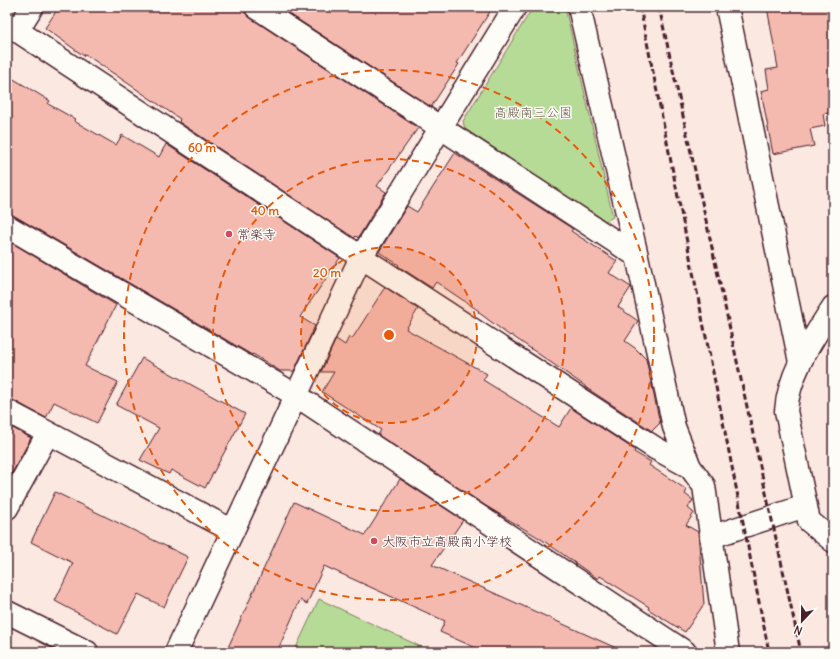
<svg xmlns="http://www.w3.org/2000/svg" width="840" height="659" viewBox="0 0 840 659" font-family="Delius,'Klee One',sans-serif">
<style>
.green{fill:#b5db96;stroke:#807d60}
.building{fill:#f4b9af;stroke:#4a1f2b}
.lines{fill:none;stroke-linecap:round;stroke-linejoin:round}
.minor-casing{stroke:#4a1f2b;stroke-width:25}
.minor{stroke:#fdfcf7;stroke-width:22}
.rail{stroke:#4a1f2b;stroke-width:3;stroke-dasharray:6 3;stroke-linecap:butt}
.ring{fill:none;stroke:#e8590c;stroke-width:2;stroke-dasharray:7 5}
.poi-dot{fill:#d1495b;stroke:#fdfcf7;stroke-width:1.5}
.labels{text-anchor:middle;stroke-width:3;stroke-linejoin:round;paint-order:stroke}
.park-label{font-size:13px;fill:#6a574b;stroke:#fdfcf7}
.poi-label{font-size:13px;fill:#4a1f2b;stroke:#fdfcf7;text-anchor:start}
.centre{fill:#e8590c;stroke:#fdfcf7;stroke-width:2}
.ring-label{font-size:12px;text-anchor:middle;font-weight:bold;fill:#e8590c;stroke:#fdfcf7;stroke-width:3;stroke-linejoin:round;paint-order:stroke}
</style>
<rect width="100%" height="100%" fill="#fae8e1"/>
<filter id="ink" filterUnits="userSpaceOnUse"><feTurbulence type="fractalNoise" baseFrequency=".025" numOctaves="2"/><feDisplacementMap in="SourceGraphic" scale="8" xChannelSelector="R" yChannelSelector="G"/><feConvolveMatrix kernelMatrix="1 2 1 2 8 2 1 2 1" color-interpolation-filters="sRGB"/></filter>
<g filter="url(#ink)">
<path class="green" d="M 533,7 L 565,7 L 613,217 L 606,221 L 466,134 L 463,121 Z
M 319,599 L 432,652 L 294,652 Z"/>
<path class="building" d="M 59,7 L 244,7 L 245,13 L 249,17 L 418,128 L 377,186 L 386,192 L 358,238 L 356,236 L 354,238 L 179,122 L 180,119 L 85,54 L 84,56 L 45,28 Z
M 279,7 L 493,7 L 457,63 L 459,64 L 431,107 Z
M 767,7 L 833,7 L 833,112 L 823,114 L 825,126 L 810,129 L 814,146 L 773,154 L 761,91 L 769,89 L 766,70 L 778,68 Z
M 7,75 L 50,101 L 48,104 L 75,119 L 74,121 L 116,145 L 122,135 L 159,157 L 166,144 L 340,258 L 300,317 L 315,326 L 294,371 L 280,371 L 253,354 L 252,355 L 13,215 L 7,214 Z
M 455,153 L 573,229 L 571,231 L 617,261 L 609,273 L 631,287 L 618,307 L 638,321 L 625,341 L 635,348 L 646,359 L 660,423 L 652,431 L 585,387 L 585,386 L 511,335 L 510,336 L 478,312 L 479,311 L 436,282 L 432,288 L 398,266 L 399,265 L 379,252 L 407,206 L 417,212 Z
M 7,240 L 116,305 L 85,366 L 118,382 L 97,423 L 54,402 L 46,418 L 13,400 L 7,399 Z
M 385,287 L 418,309 L 406,329 L 487,374 L 483,380 L 559,427 L 571,408 L 635,450 L 634,452 L 651,462 L 649,465 L 687,490 L 685,494 L 693,500 L 688,508 L 694,513 L 686,525 L 698,532 L 704,604 L 685,632 L 648,609 L 649,607 L 600,576 L 598,579 L 541,539 L 486,506 L 378,435 L 381,430 L 322,392 L 334,372 L 321,372 L 336,339 L 345,345 L 349,337 L 352,339 Z
M 142,358 L 245,414 L 205,488 L 171,470 L 169,474 L 140,460 L 159,428 L 116,405 Z
M 7,425 L 31,438 L 7,482 Z
M 400,479 L 463,520 L 432,565 L 625,652 L 485,652 L 440,632 L 445,621 L 324,566 L 307,604 L 300,600 L 277,652 L 226,652 L 294,502 L 365,535 Z
M 55,492 L 188,557 L 164,607 L 138,594 L 117,634 L 55,601 L 73,563 L 31,542 Z"/>
<g class="lines">
<g class="minor-casing">
<path id="minor" d="M 256,7 L 637,256
M 579,7 L 637,256 L 674,427 L 690,467 L 704,486 L 728,652
M 727,7 L 800,362
M 7,24 L 361,257 L 655,448 L 690,467
M 17,31 L 32,7
M 7,226 L 297,396 L 685,652
M 833,307 C 813,339 789,372 786,411 L 809,521 L 833,541
M 7,411 L 233,531
M 7,508 L 48,433
M 711,537 L 805,506
M 7,612 L 87,652
M 176,652 L 361,257 L 515,7"/>
</g>
<use href="#minor" class="minor"/>
<path class="rail" d="M 640,7 L 769,652
M 659,7 L 801,652"/>
</g>
</g>
<circle cx="389" cy="335" r="88" fill="#e8590c" fill-opacity=".12"/>
<g class="ring">
<circle cx="389" cy="335" r="88"/>
<circle cx="389" cy="335" r="176"/>
<circle cx="389" cy="335" r="265"/>
</g>
<g class="poi-dot">
<circle cx="229" cy="234" r="4"/>
<circle cx="374" cy="541" r="4"/>
</g>
<g class="labels">
<g class="park-label">
<text x="533" y="117">高殿南三公園</text>
</g>
<g class="poi-label">
<text x="237" y="239">常楽寺</text>
<text x="382" y="546">大阪市立高殿南小学校</text>
</g>
</g>
<circle cx="389" cy="335" r="6" class="centre"/>
<g class="ring-label">
<text x="202" y="152">60 m</text>
<text x="265" y="215">40 m</text>
<text x="327" y="277">20 m</text>
</g>
<rect width="840" height="659" fill="none" stroke="#fdfcf7" stroke-width="24"/>
<rect x="12" y="12" width="816" height="635" fill="none" stroke="#4a1f2b" stroke-width="1.5" filter="url(#ink)"/>
<g transform="translate(802 621) rotate(202)" stroke="#fdfcf7" stroke-width="3" paint-order="stroke">
<path d="M0-3L7 15L0 10L-7 15Z" fill="#4a1f2b"/>
<text y="-6" font-size="11" font-weight="bold" text-anchor="middle" fill="#4a1f2b">N</text>
</g>
</svg>
